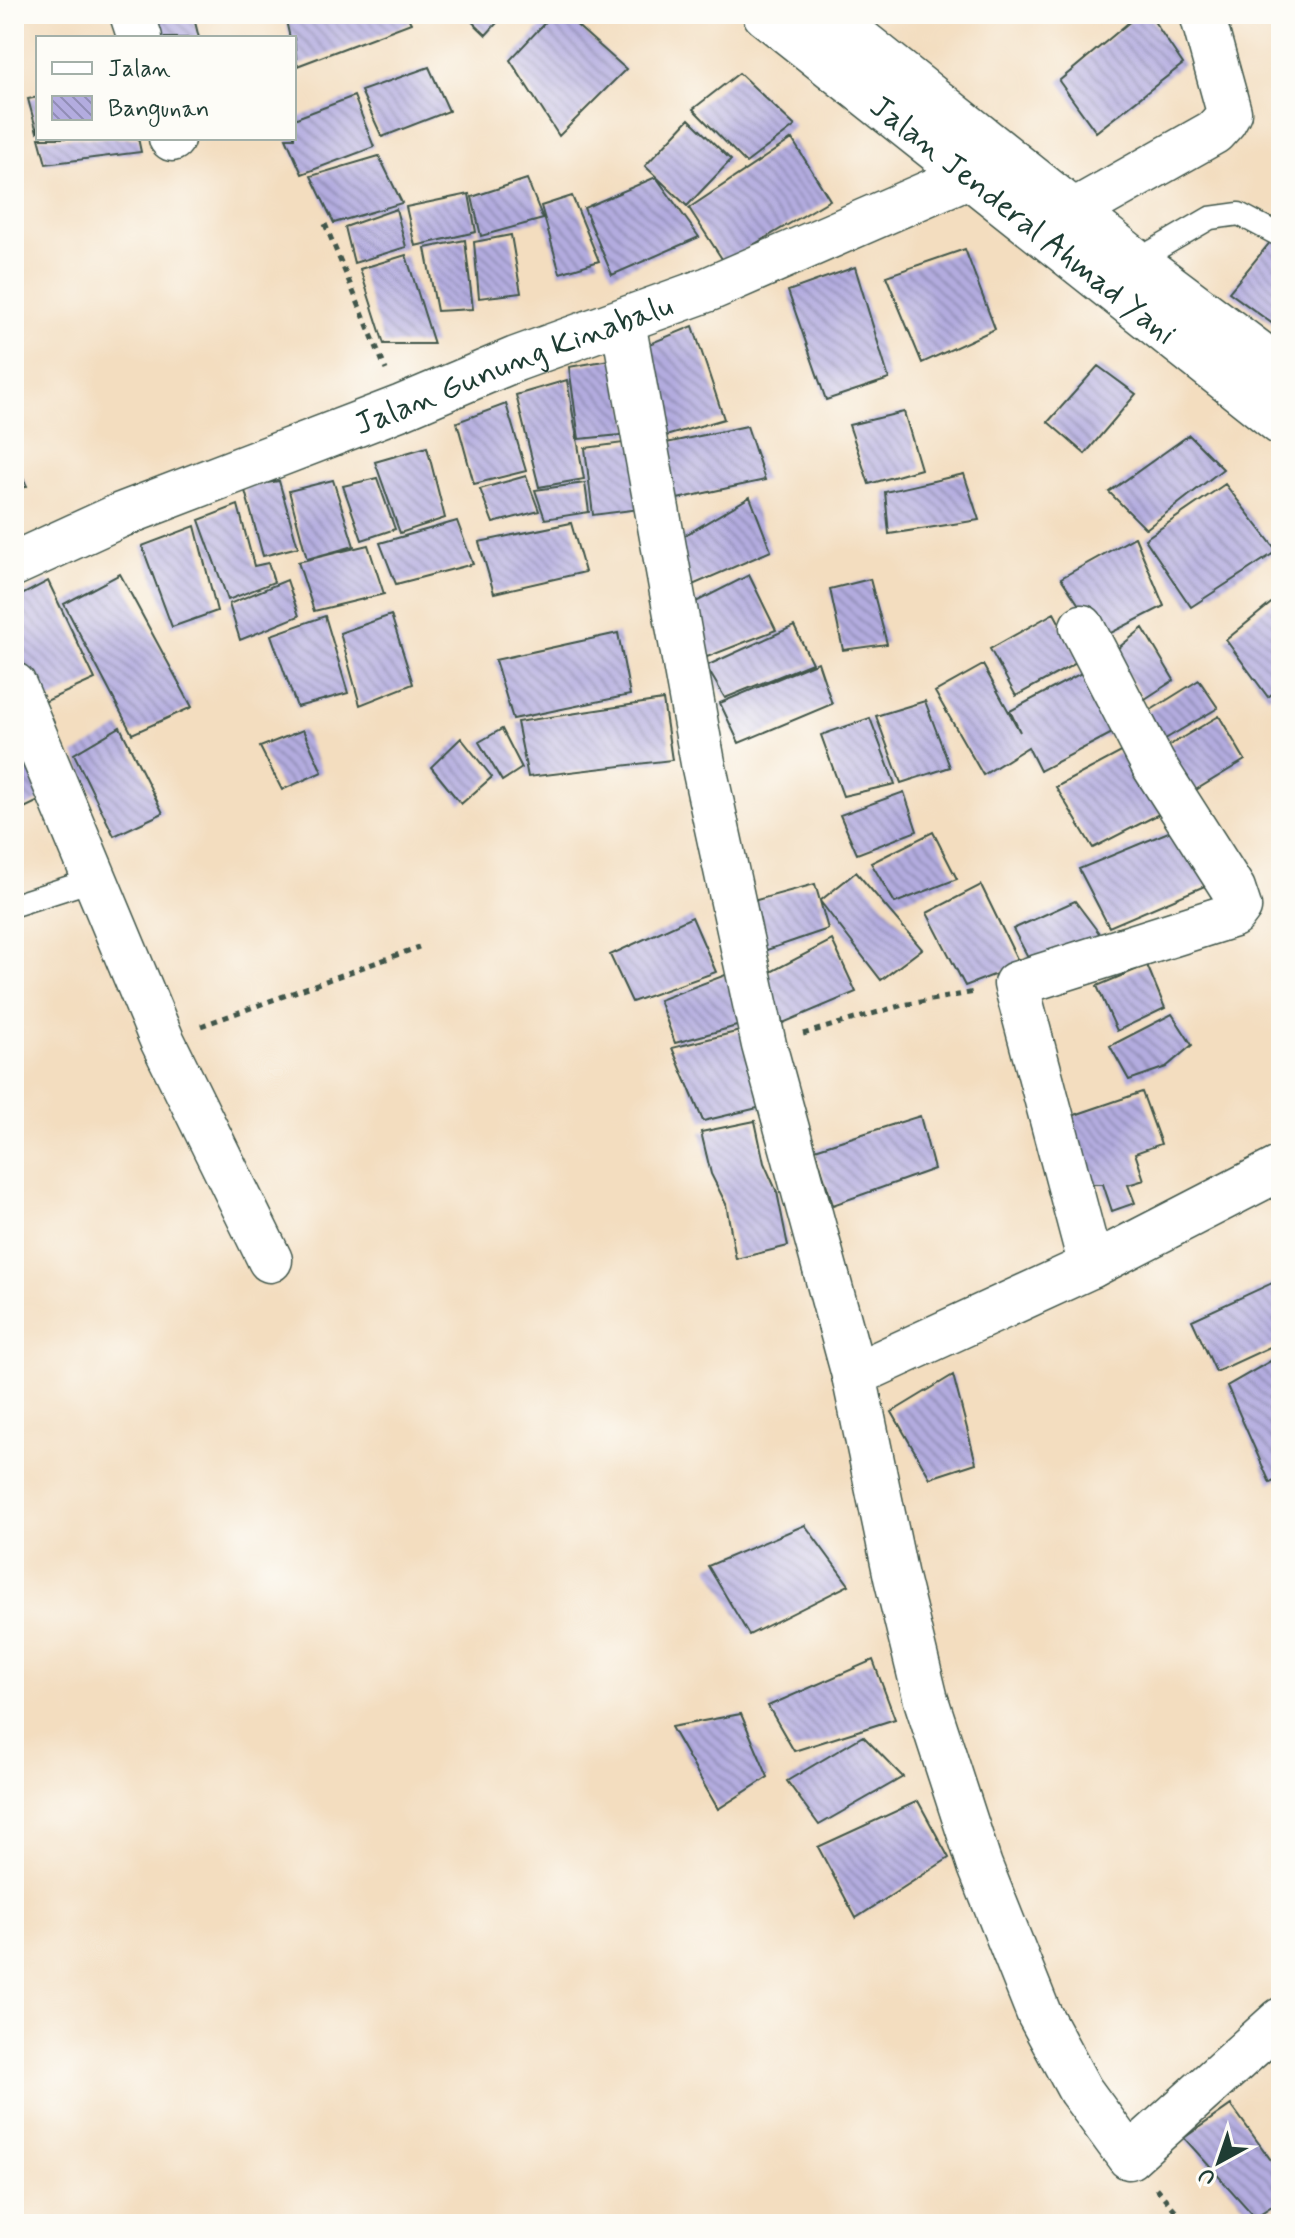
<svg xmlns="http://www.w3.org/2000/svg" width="1295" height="2238" viewBox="0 0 1295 2238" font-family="Mynerve,sans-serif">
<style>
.building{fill:url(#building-back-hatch)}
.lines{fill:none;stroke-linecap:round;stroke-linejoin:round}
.service-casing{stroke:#3f5549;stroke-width:25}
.minor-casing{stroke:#3f5549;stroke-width:47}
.secondary-casing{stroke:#3f5549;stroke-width:47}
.path{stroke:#3f5549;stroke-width:5;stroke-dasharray:6 6;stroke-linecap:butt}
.service{stroke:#fff;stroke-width:22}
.minor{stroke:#fff;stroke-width:44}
.secondary{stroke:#fff;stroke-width:44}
.labels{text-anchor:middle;stroke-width:6;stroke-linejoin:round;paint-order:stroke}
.street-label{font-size:32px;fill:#1f3d34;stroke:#fdfcf7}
</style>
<defs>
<pattern id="building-back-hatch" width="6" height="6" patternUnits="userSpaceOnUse" patternTransform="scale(2)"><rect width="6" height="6" fill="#b3acdf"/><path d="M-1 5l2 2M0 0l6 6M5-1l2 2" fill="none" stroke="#918db6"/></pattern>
</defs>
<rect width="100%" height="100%" fill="#fdfcf7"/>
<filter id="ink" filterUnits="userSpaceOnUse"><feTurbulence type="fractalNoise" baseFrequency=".0125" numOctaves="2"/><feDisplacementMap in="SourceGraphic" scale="16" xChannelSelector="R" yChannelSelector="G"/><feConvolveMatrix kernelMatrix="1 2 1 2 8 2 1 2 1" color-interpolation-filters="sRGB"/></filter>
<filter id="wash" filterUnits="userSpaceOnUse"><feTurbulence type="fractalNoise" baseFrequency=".006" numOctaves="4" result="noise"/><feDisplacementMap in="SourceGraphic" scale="32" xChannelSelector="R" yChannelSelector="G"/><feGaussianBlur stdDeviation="1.8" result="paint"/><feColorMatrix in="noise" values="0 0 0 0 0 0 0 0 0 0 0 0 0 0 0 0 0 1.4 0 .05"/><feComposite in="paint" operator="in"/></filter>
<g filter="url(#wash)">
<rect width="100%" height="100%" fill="#f3ddbf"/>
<g id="blocks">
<path class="building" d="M 153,14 L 193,14 L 199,38 L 161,38 Z
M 305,14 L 406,14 L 411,23 L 297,66 L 294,38 L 290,38 L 286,21 Z
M 464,14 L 505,14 L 486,35 Z
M 553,14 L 564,14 L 626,69 L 559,136 L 510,60 Z
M 1139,14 L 1149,14 L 1183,64 L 1096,132 L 1059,81 Z
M 429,67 L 449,111 L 382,137 L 361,91 Z
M 739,73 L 795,126 L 746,163 L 693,109 Z
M 354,96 L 374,147 L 302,174 L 286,138 L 294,138 L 294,119 Z
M 38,97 L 38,131 L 37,132 L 28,99 Z
M 689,119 L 731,160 L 687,206 L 645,166 Z
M 39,138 L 138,138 L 141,152 L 46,164 Z
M 792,139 L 830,200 L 724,262 L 689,208 Z
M 379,156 L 402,203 L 334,223 L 311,176 Z
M 656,177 L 699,237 L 612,275 L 584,208 Z
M 527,179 L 543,219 L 481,236 L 472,197 Z
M 469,194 L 476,232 L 415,246 L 406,207 Z
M 572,196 L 599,261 L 560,273 L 541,206 Z
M 396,209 L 406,247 L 354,263 L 345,227 Z
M 1281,229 L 1281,330 L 1229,292 Z
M 511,235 L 521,293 L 479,298 L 474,242 Z
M 465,240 L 473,309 L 437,311 L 425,248 Z
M 965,249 L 995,329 L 922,363 L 886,276 Z
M 406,255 L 434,344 L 384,344 L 360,269 Z
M 855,267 L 889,379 L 826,400 L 788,291 Z
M 693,326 L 724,419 L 652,440 L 632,351 Z
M 615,359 L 631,434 L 579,439 L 569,367 Z
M 1098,366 L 1136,394 L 1085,454 L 1048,422 Z
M 567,380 L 584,479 L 539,487 L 516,395 Z
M 506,404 L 526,471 L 474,484 L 457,422 Z
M 904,412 L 921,469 L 869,484 L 849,425 Z
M 747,426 L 765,480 L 668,501 L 652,446 Z
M 1189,435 L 1223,469 L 1146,529 L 1109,492 Z
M 638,441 L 648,508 L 593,515 L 585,448 Z
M 427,447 L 445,518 L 400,533 L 375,462 Z
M 14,461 L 27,486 L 14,493 Z
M 964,474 L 979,520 L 889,534 L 885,492 Z
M 526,476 L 539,511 L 493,523 L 480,489 Z
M 377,478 L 395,529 L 362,540 L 343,486 Z
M 333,480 L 354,546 L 307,559 L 289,491 Z
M 279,481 L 298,547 L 263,556 L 244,487 Z
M 585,483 L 589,512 L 545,519 L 535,490 Z
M 1225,484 L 1277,551 L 1191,607 L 1145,539 Z
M 750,497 L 771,551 L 688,587 L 672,543 Z
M 238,505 L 254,566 L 268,563 L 274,582 L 228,600 L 199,520 Z
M 457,521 L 473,564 L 396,584 L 380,543 Z
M 571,523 L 585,572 L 494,593 L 479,542 Z
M 195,526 L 217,611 L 172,627 L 142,546 Z
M 1135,537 L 1164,606 L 1101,638 L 1061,578 Z
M 368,545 L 384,594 L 314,611 L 298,562 Z
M 120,574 L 192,707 L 132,734 L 64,604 Z
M 749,575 L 776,630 L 702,659 L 682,609 Z
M 870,579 L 887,644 L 843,650 L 830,589 Z
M 287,580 L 299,616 L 240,640 L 229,604 Z
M 48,581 L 95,679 L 42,703 L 14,643 L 14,599 Z
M 1281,595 L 1281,687 L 1268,697 L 1226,640 Z
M 1054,613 L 1080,661 L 1016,696 L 990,649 Z
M 391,615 L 413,684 L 360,705 L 340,633 Z
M 325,616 L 348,693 L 297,707 L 271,635 Z
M 794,626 L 812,663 L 725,698 L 706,666 Z
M 1143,628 L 1174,680 L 1145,699 L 1112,653 Z
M 618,633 L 630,695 L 513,719 L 495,660 Z
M 818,662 L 832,704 L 739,743 L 720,703 Z
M 983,665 L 1020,732 L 1010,711 L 1085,671 L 1118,730 L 1040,771 L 1028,747 L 983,775 L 935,692 Z
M 1199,680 L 1218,708 L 1160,742 L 1143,715 Z
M 663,700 L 672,760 L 528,777 L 517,722 Z
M 925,701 L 950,767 L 901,783 L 876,716 Z
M 1219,716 L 1245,760 L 1189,794 L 1163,749 Z
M 870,718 L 895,784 L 843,796 L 821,735 Z
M 120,727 L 163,813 L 114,836 L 74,754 Z
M 502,729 L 522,768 L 502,781 L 479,742 Z
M 303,730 L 322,772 L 282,790 L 260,747 Z
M 461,738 L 492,777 L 461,804 L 431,767 Z
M 1125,750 L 1163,812 L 1093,848 L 1056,787 Z
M 25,751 L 47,797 L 14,813 L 14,756 Z
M 904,792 L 917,831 L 857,854 L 840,815 Z
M 1183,826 L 1214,882 L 1109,927 L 1079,869 Z
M 933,832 L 957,879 L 895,903 L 871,863 Z
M 856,872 L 922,949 L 881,980 L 820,901 L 828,929 L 761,952 L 746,903 L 815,884 L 820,901 Z
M 981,885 L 1020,965 L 965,986 L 927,913 Z
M 1075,901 L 1105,941 L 1035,970 L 1013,929 Z
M 692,917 L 716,972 L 632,1002 L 610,955 Z
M 832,940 L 856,992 L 783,1023 L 763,976 Z
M 1147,965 L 1165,1008 L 1117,1031 L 1097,986 Z
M 728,974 L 744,1024 L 675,1043 L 659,1000 Z
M 1172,1014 L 1192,1045 L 1166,1067 L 1129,1080 L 1110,1046 Z
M 744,1030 L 766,1106 L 703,1121 L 672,1048 Z
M 1142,1092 L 1161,1144 L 1135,1153 L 1144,1180 L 1128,1185 L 1135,1203 L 1112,1211 L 1103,1184 L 1091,1184 L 1069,1117 Z
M 920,1116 L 934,1169 L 833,1205 L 815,1149 Z
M 755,1121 L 764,1163 L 777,1192 L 788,1246 L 736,1259 L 726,1204 L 711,1174 L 701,1132 Z
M 1281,1279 L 1281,1342 L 1216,1372 L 1192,1320 Z
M 1281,1355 L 1281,1478 L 1270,1483 L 1227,1386 Z
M 953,1375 L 976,1463 L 930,1478 L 892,1412 Z
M 805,1525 L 849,1585 L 749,1635 L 708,1566 Z
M 873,1660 L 895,1719 L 794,1751 L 768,1706 Z
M 741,1714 L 768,1777 L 718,1809 L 671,1727 Z
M 863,1736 L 903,1777 L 819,1825 L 787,1781 Z
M 918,1801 L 949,1858 L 856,1918 L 818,1847 Z
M 1231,2105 L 1281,2174 L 1281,2200 L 1255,2217 L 1184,2138 Z"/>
</g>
</g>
<g filter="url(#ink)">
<use href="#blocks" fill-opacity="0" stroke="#3f5549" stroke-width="2"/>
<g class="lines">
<g class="service-casing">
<path id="service" d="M 1136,261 L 1210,218 L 1239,214 L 1277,234
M 14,905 L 95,879"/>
</g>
<g class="minor-casing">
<g id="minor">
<path d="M 132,14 L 140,38"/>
<path d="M 171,138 L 172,139"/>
<path d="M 1074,211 L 1214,132 L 1224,121 L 1229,112 L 1202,14"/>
<path d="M 623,322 L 703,763 L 764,1045 L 854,1375 L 896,1577 L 926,1700 L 980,1866 L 1039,2014 L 1080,2090 L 1129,2157 L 1281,2020"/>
<path id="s1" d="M 14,564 L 121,515 L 402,407 L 516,359 L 709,289 L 1000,162"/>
<path d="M 1082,627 L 1153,764 L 1233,889 L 1239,907 L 1233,915 L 1016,984 L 1091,1266"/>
<path d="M 14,685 L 162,1040 L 270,1260"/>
<path d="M 854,1375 L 1091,1266 L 1281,1168"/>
</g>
</g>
<g class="secondary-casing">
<g id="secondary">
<path id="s2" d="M 765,14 L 1281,423"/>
<path d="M 827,14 L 1136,261 L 1281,370"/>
</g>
</g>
<path class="path" d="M 325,224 L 386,370
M 201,1026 L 419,947
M 803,1034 L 903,1005 L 975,992
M 1156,2188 L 1187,2224"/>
<use href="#service" class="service"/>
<use href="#minor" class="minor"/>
<use href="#secondary" class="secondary"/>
</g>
</g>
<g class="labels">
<g class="street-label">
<text dy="11" stroke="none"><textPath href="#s2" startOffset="330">Jalan Jenderal Ahmad Yani</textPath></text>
<text dy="11" stroke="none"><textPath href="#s1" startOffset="538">Jalan Gunung Kinabalu</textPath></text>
</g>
</g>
<rect width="1295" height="2238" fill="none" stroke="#fdfcf7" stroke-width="48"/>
<rect x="36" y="36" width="260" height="104" fill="#fdfcf7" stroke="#a4b0a9" stroke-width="2"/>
<rect x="52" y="62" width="40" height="12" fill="#ffffff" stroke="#a4b0a9" stroke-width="2"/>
<text x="108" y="76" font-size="24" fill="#1f3d34">Jalan</text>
<rect x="52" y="96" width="40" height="24" fill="url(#building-back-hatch)" stroke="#a4b0a9" stroke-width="2"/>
<text x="108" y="116" font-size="24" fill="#1f3d34">Bangunan</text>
<g transform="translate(1219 2162) rotate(220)" stroke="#fdfcf7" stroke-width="6" paint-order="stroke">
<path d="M0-6L14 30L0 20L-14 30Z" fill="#1f3d34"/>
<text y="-12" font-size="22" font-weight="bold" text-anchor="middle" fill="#1f3d34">U</text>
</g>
</svg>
